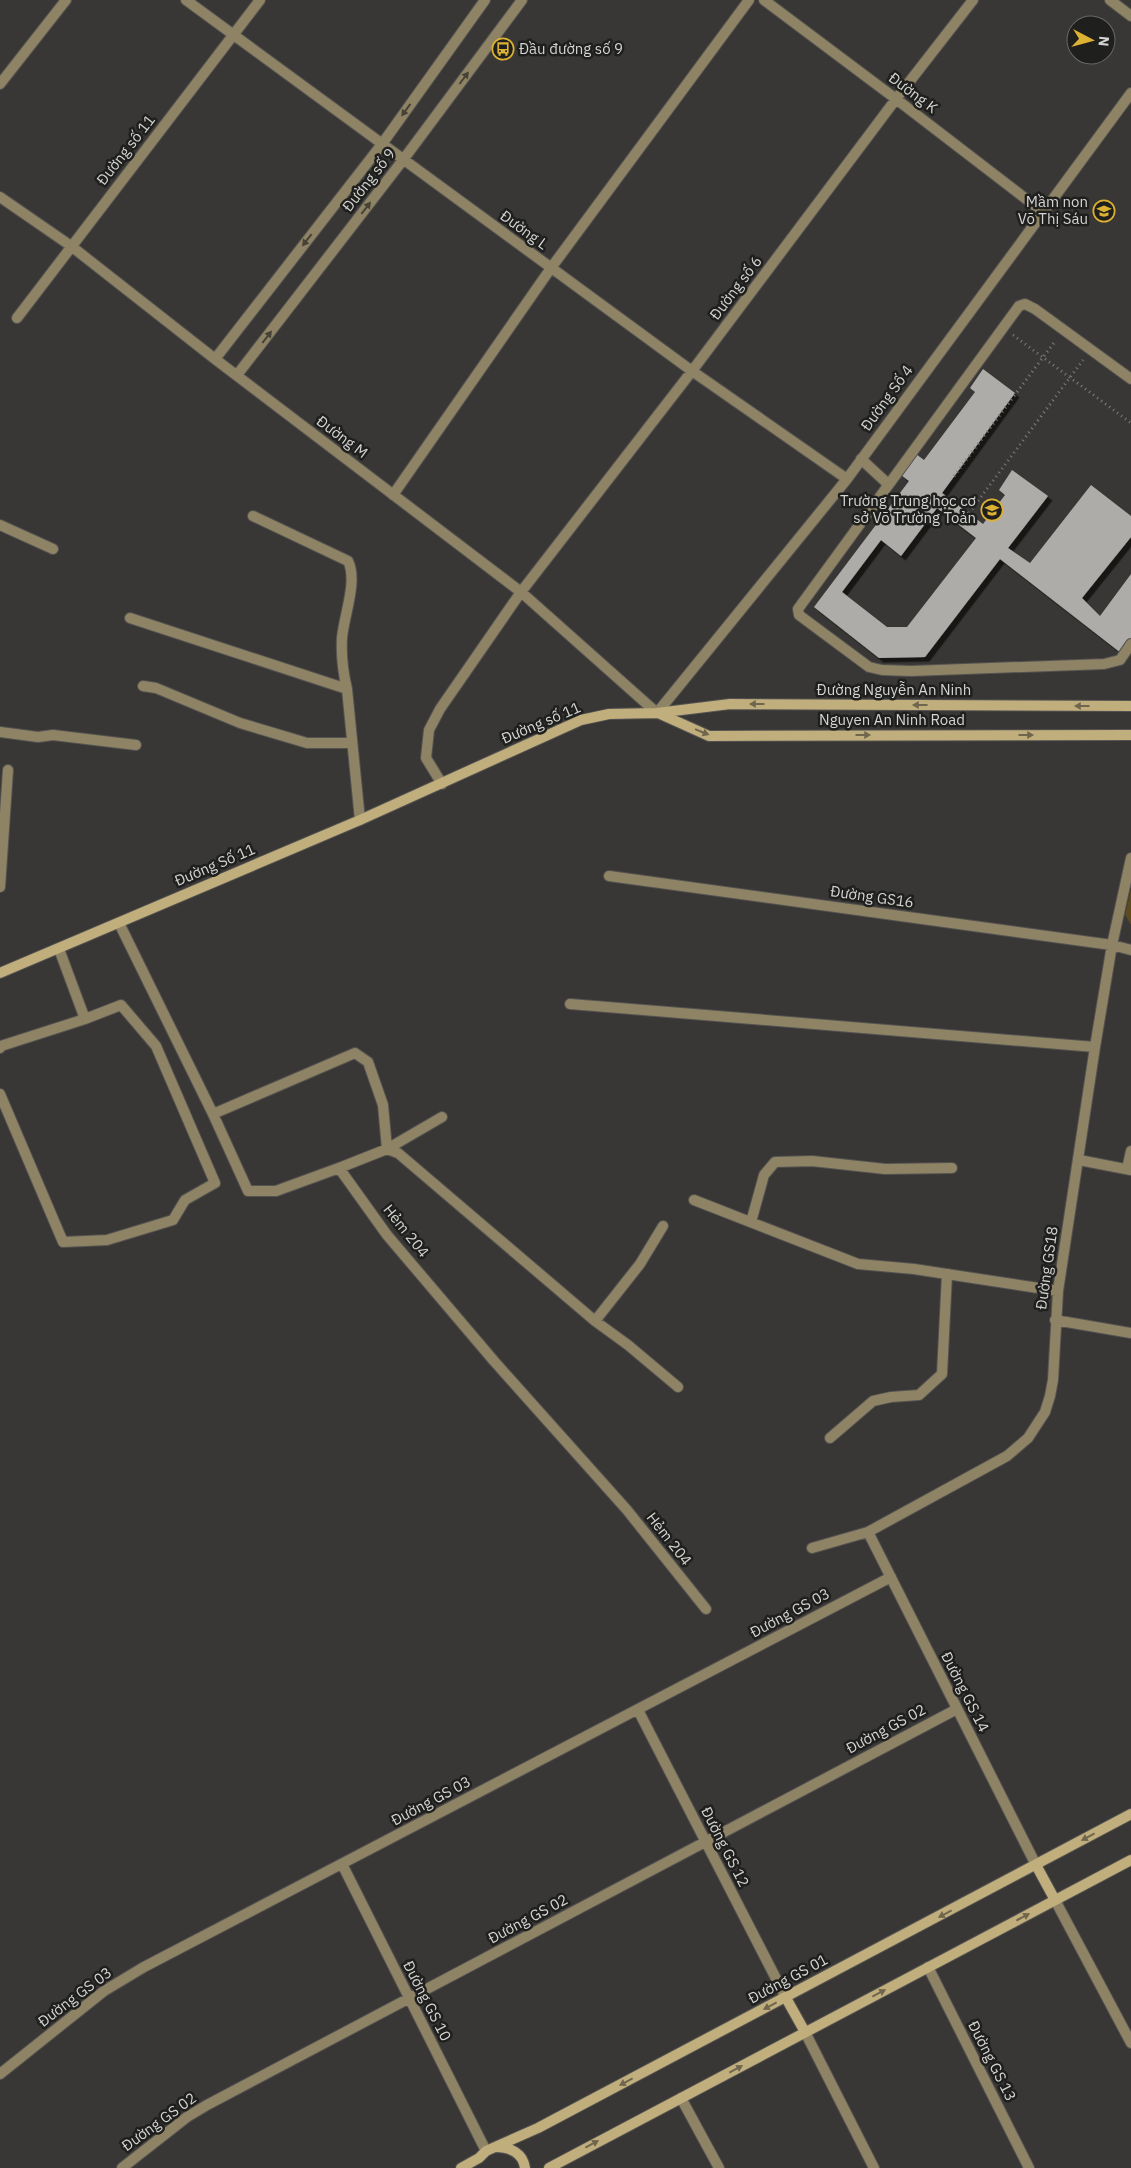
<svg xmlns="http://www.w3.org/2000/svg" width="1131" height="2168" viewBox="0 0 1131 2168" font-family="'IBM Plex Sans',sans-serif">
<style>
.green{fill:#5c4b1e}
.building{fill:#aeaca9;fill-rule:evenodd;filter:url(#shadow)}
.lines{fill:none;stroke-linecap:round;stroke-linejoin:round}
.lane-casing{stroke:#545351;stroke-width:12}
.street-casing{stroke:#545351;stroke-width:12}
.secondary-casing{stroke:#545351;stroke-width:12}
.path{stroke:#807f7d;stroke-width:3;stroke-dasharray:1 4;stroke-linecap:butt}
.lane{stroke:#8f8365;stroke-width:10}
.street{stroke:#8f8365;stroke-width:10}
.secondary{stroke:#c1ae7d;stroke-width:10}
.oneway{fill:#464236}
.oneway2{fill:#70664d}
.labels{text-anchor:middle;stroke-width:5;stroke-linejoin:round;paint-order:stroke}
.poi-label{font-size:15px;fill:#d4d4d2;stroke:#1f1f1d;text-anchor:end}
.street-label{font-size:15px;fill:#d4d4d2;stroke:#1f1f1d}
</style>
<defs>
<filter id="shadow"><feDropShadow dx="4.5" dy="4.5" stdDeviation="0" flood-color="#0009"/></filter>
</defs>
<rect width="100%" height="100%" fill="#383735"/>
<path class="green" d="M 1131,890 L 1131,925 L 1125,915 Z"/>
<path class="building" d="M 983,369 L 1015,393 L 942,493 L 983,524 L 1005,495 L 999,490 L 1012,470 L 1048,496 L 1008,548 L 1030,563 L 1091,485 L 1131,516 L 1131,537 L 1082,598 L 1100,616 L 1131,574 L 1131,639 L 1121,653 L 1000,559 L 925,657 L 879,658 L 814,607 L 909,481 L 901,475 L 916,454 L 924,460 L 975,392 L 970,388 ZM 937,508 L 976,538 L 907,627 L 887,627 L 842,592 L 881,540 L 901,556 Z"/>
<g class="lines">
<g class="lane-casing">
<path id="lane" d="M 1131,379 L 1035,309 L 1025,304 L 1019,306 L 798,609 L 799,615 L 869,667 L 882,670 L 911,671 L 1104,664 L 1120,660 L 1131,644
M 861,459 L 888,484
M 442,784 L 426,758 L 429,730 L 440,709 L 521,592
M 0,1048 L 1,1046 L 85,1019
M 0,1094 L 63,1242 L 107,1240 L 173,1220 L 185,1200 L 215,1183 L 156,1046 L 121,1005 L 85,1019 L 59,949
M 830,1438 L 873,1401 L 891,1397 L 919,1395 L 942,1374 L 947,1274"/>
</g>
<g class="street-casing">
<path id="street" d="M 186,0 L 692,371 L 847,479
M 764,0 L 896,99 L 1043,212
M 1110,0 L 1131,16
M 0,84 L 66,0
M 0,197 L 71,246 L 215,359 L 521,592 L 657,713 L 847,479 L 1131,93
M 17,318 L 260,0
M 215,359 L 382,144 L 485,0
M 237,375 L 403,160 L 522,0
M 393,495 L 551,268 L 749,0
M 253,516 L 348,561 C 358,581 344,615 342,638 C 341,655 343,672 347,689
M 0,525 L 53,549
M 521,592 L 692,371 L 896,99 L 973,0
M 130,618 L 347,689 L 360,820
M 143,686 L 156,688 L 240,723 L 307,743 L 352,743
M 0,732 L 38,737 L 53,735 L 136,745
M 609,876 L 1112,945 L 1131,950
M 0,887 L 8,770
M 119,923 L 213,1114 L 248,1191 L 276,1191 L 339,1168 L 387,1235 L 494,1361 L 627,1510 L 706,1609
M 570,1004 L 1095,1047
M 213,1114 L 355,1053 L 368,1062 L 383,1105 L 387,1149 L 442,1117
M 1079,1160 L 1131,1170
M 339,1168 L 387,1149 L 398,1153 L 595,1321 L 628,1345 L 678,1387
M 1127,1169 L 1131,1151
M 694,1200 L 858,1264 L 914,1269 L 1058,1291
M 751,1222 L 764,1175 L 775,1162 L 812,1161 L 885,1169 L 952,1168
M 1055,1320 L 1131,1333
M 595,1321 L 640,1264 L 663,1226
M 868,1532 L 1036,1865
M 812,1548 L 868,1532 L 1007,1456 L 1028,1438 L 1045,1412 L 1050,1396 L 1053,1380 L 1058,1291 L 1095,1047 L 1112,945 L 1131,858
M 638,1710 L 786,1998
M 342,1864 L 486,2151
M 1055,1900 L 1131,2043
M 928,1967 L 1029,2168
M 805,2032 L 874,2168
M 0,2074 L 104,1991 L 144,1967 L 891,1577
M 681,2098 L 719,2168
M 122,2168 L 187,2117 L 207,2105 L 957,1709"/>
</g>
<g class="secondary-casing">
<path id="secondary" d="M 658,713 L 709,736 L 1131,735
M 0,973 L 360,820 L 581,720 L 609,714 L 657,713 L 730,704 L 1131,706
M 1036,1865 L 1055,1900
M 786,1998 L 805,2032
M 496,2147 C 510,2147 523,2153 525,2168
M 461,2168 L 479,2158 L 486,2151 L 538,2128 L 1131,1814
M 549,2168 L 1131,1860"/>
</g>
<path class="path" d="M 1013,335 L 1131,423
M 954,476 L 1056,340
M 969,513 L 1083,360"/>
<use href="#lane" class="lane"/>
<use href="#street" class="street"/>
<use href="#secondary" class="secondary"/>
</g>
<defs><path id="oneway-solid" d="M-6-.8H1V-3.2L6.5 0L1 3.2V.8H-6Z" transform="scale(1.25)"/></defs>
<g class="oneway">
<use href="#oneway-solid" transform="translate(464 78) rotate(-53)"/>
<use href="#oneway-solid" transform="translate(406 110) rotate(126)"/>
<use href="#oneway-solid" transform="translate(366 208) rotate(-52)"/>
<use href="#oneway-solid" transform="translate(307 240) rotate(128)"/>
<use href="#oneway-solid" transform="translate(267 337) rotate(-52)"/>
</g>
<g class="oneway2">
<use href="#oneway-solid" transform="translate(757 704) rotate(-180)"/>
<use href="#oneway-solid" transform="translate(920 705) rotate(-180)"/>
<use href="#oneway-solid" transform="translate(1082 706) rotate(-180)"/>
<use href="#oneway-solid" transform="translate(702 732) rotate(22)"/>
<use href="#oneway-solid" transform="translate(863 735)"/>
<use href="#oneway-solid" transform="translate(1026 735)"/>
<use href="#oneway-solid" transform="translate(1088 1837) rotate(152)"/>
<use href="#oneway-solid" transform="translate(945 1914) rotate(152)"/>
<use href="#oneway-solid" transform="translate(1023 1917) rotate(-28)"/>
<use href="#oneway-solid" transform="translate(879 1993) rotate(-28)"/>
<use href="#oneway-solid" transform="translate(770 2006) rotate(152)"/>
<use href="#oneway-solid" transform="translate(736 2069) rotate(-28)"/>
<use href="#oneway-solid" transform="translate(626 2082) rotate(152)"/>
<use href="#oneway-solid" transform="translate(592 2144) rotate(-28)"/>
</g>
<defs>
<g id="bus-ring" transform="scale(1.125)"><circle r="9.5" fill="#1f1f1d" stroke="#ddb133" stroke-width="1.5"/><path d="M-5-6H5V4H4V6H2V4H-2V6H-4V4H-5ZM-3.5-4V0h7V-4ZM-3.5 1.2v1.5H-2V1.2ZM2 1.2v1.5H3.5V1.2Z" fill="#ddb133"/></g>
<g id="school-ring" transform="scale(1.125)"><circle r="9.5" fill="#1f1f1d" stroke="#ddb133" stroke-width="1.5"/><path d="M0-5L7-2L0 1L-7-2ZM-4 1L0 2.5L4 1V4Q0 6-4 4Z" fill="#ddb133"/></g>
</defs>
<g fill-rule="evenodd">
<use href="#bus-ring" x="503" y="49"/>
<use href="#school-ring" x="1104" y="211"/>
<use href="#school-ring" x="992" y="510"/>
</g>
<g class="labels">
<g class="poi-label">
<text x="519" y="54" text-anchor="start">Đầu đường số 9</text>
<text x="1088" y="207">Mầm non<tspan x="1088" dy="17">Võ Thị Sáu</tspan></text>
<text x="976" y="506">Trường Trung học cơ<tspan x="976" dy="17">sở Võ Trường Toản</tspan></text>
</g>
<g class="street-label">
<text transform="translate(913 93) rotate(37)" y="5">Đường K</text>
<text transform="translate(126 150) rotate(-52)" y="5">Đường số 11</text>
<text transform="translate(369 180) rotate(-52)" y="5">Đường số 9</text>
<text transform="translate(524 230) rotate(36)" y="5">Đường L</text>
<text transform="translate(736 288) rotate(-53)" y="5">Đường số 6</text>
<text transform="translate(887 398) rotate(-54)" y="5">Đường Số 4</text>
<text transform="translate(342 437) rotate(37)" y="5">Đường M</text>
<text x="894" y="695">Đường Nguyễn An Ninh</text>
<text x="892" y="725">Nguyen An Ninh Road</text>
<text transform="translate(541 723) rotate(-23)" y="5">Đường số 11</text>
<text transform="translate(215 865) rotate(-23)" y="5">Đường Số 11</text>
<text transform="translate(872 897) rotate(8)" y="5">Đường GS16</text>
<text transform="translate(406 1231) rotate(51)" y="5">Hẻm 204</text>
<text transform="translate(1047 1268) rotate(-82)" y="5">Đường GS18</text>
<text transform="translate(669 1539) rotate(52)" y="5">Hẻm 204</text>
<text transform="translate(790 1613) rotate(-28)" y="5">Đường GS 03</text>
<text transform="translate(965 1692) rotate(63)" y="5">Đường GS 14</text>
<text transform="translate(886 1729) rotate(-28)" y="5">Đường GS 02</text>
<text transform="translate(431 1801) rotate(-28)" y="5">Đường GS 03</text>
<text transform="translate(725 1847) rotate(63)" y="5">Đường GS 12</text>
<text transform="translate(528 1919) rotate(-28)" y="5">Đường GS 02</text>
<text transform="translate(788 1979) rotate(-28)" y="5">Đường GS 01</text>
<text transform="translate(75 1997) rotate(-37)" y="5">Đường GS 03</text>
<text transform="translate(427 2001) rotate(63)" y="5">Đường GS 10</text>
<text transform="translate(992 2061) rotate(63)" y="5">Đường GS 13</text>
<text transform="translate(159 2122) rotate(-36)" y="5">Đường GS 02</text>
</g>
</g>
<g transform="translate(1091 40) rotate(96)"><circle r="24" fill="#1f1f1d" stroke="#676765"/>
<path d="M0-4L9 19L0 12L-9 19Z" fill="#ddb133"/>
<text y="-8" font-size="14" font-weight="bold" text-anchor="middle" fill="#d4d4d2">N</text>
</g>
</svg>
